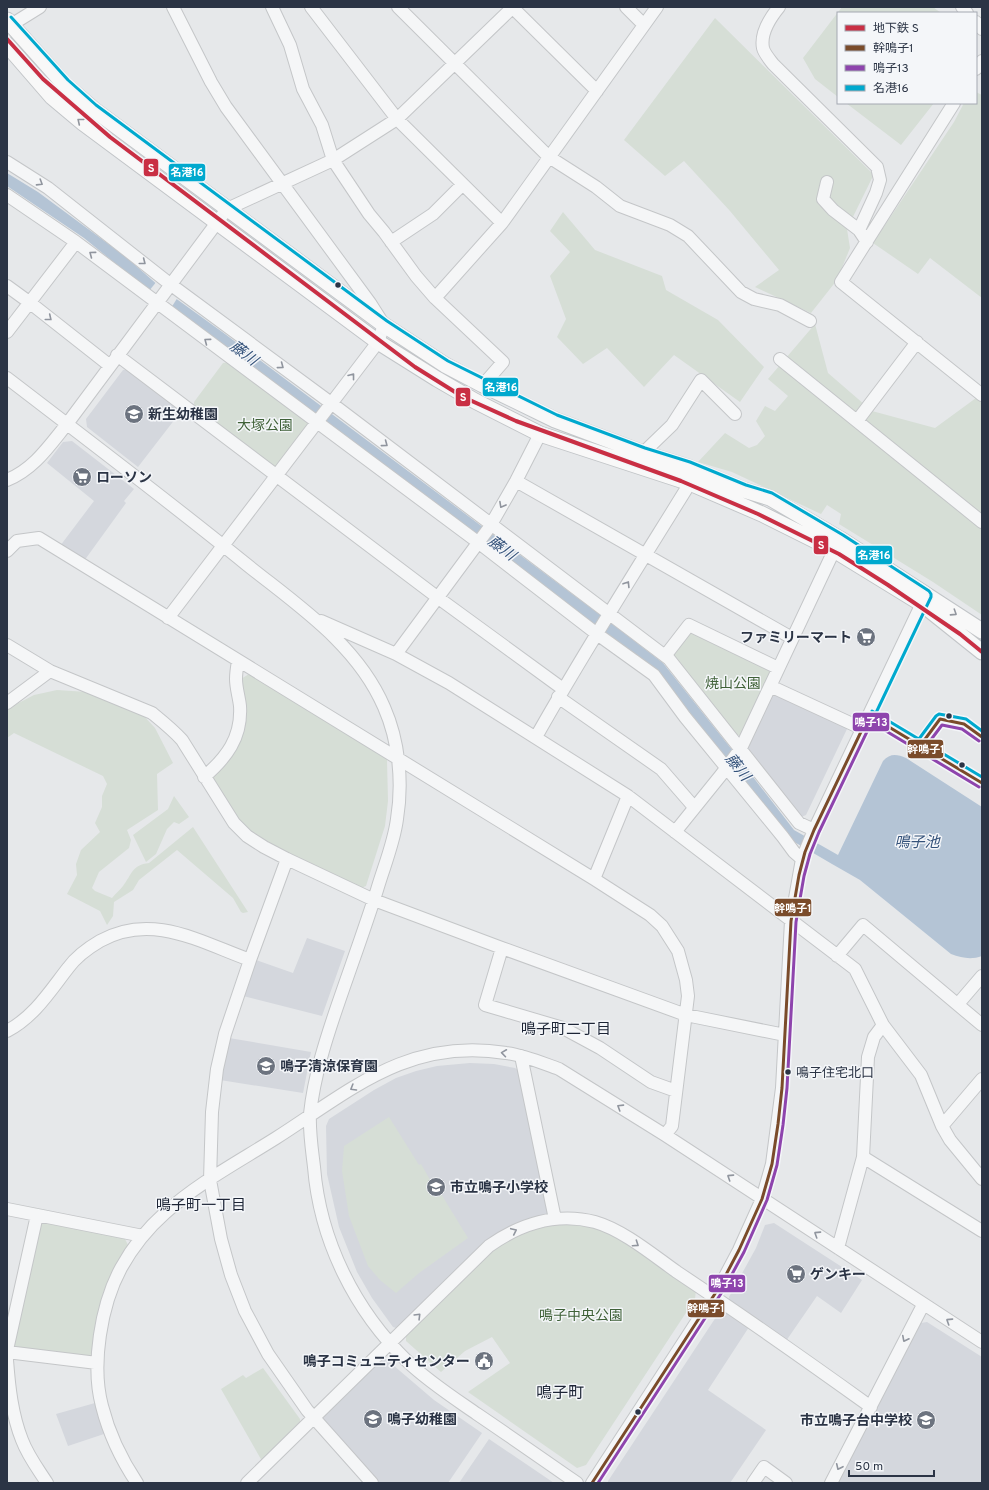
<svg xmlns="http://www.w3.org/2000/svg" width="989" height="1490" viewBox="0 0 989 1490" font-family="Overpass,'Noto Sans JP',sans-serif">
<style>
.built{fill:#d4d7dd}
.green{fill:#d6ded6}
.water{fill:#b4c4d5}
.pier{fill:#e6e8ea}
.lines{fill:none;stroke-linecap:round;stroke-linejoin:round}
.minor-casing{stroke:#c4c6c8;stroke-width:14}
.major-casing{stroke:#c2c5c8;stroke-width:17}
.minor{stroke:#f5f6f7;stroke-width:12}
.major{stroke:#f8f8f8;stroke-width:15}
.bus-1-casing{stroke:#f4f6f9;stroke-width:6}
.bus-2-casing{stroke:#f4f6f9;stroke-width:6}
.bus-3-casing{stroke:#f4f6f9;stroke-width:6}
.bus-1{stroke:#7a4b2a;stroke-width:3}
.bus-2{stroke:#8e44ad;stroke-width:3}
.bus-3{stroke:#00a9ce;stroke-width:3}
.metro-1-casing{stroke:#f4f6f9;stroke-width:7}
.metro-1{stroke:#c92f44;stroke-width:4}
.oneway{stroke:#92969e}
.oneway2{stroke:#90959e}
.bus-dot{fill:#2b3445;stroke:#f4f6f9;stroke-width:1.5}
.labels{text-anchor:middle;stroke-width:3;stroke-linejoin:round;paint-order:stroke}
.bus-label{font-size:13px;fill:#2b3445;stroke:#f4f6f9;text-anchor:start}
.poi-label{font-size:14px;font-weight:bold;fill:#2b3445;stroke:#f4f6f9;text-anchor:start}
.park-label{font-size:14px;fill:#3f6138;stroke:#f4f6f9}
.water-label{font-size:15px;font-style:italic;fill:#34527a;stroke:#f4f6f9}
.neighbourhood-label{font-size:15px;fill:#1d2536;stroke:#f4f6f9}
.quarter-label{font-size:16px;fill:#1d2536;stroke:#f4f6f9}
.line-badge{stroke:#f4f6f9;stroke-width:1.5}
.badge-label{font-size:11px;text-anchor:middle;font-weight:bold;fill:#fff}
</style>
<rect width="100%" height="100%" fill="#e6e8ea"/>
<path class="built" d="M 128,369 L 182,410 L 138,467 L 87,427 L 86,419 L 123,370 Z
M 72,441 L 134,489 L 124,501 L 126,503 L 84,561 L 60,546 L 94,501 L 47,463 L 63,442 Z
M 772,693 L 845,724 L 847,729 L 806,815 L 801,817 L 749,753 L 747,744 Z
M 307,938 L 345,951 L 322,1016 L 243,996 L 256,960 L 293,973 Z
M 229,1038 L 311,1052 L 303,1093 L 220,1080 Z
M 470,1063 L 494,1064 L 515,1068 L 520,1071 L 549,1211 L 546,1216 L 399,1329 L 393,1327 L 372,1298 L 357,1272 L 339,1227 L 327,1174 L 326,1126 L 329,1119 L 374,1090 L 396,1078 L 416,1071 L 437,1066 Z
M 774,1223 L 862,1280 L 841,1313 L 817,1296 L 786,1341 L 730,1302 L 729,1297 L 756,1248 L 765,1225 Z
M 725,1310 L 749,1327 L 708,1390 L 766,1430 L 730,1483 L 608,1483 L 608,1481 L 720,1311 Z
M 927,1322 L 982,1357 L 982,1483 L 838,1483 L 921,1323 Z
M 381,1359 L 386,1359 L 434,1400 L 482,1433 L 448,1483 L 380,1483 L 324,1421 L 323,1416 Z
M 95,1403 L 104,1434 L 68,1446 L 56,1414 Z
M 489,1439 L 554,1483 L 459,1483 Z"/>
<path class="green" d="M 842,7 L 933,7 L 941,13 L 838,13 L 838,97 L 815,79 L 803,58 Z
M 715,18 L 872,173 L 875,172 L 847,229 L 850,248 L 837,280 L 811,313 L 755,287 L 779,270 L 730,211 L 684,161 L 665,176 L 624,140 Z
M 976,92 L 982,95 L 982,298 L 930,258 L 918,274 L 873,243 L 954,122 L 964,103 L 976,103 Z
M 846,103 L 934,103 L 901,145 Z
M 563,212 L 595,250 L 662,276 L 666,290 L 718,320 L 764,367 L 740,402 L 674,355 L 644,387 L 607,348 L 583,364 L 557,337 L 566,319 L 550,276 L 570,252 L 550,231 Z
M 815,324 L 828,373 L 872,411 L 935,428 L 976,398 L 982,402 L 982,615 L 933,582 L 839,524 L 841,514 L 827,505 L 821,514 L 732,472 L 698,462 L 725,433 L 749,448 L 757,445 L 765,436 L 756,421 L 765,406 L 775,411 L 788,396 L 768,379 Z
M 229,362 L 308,421 L 309,426 L 278,467 L 273,467 L 194,407 L 194,402 L 223,363 Z
M 694,630 L 768,667 L 772,672 L 742,735 L 736,735 L 672,655 L 687,632 Z
M 249,674 L 385,757 L 387,760 L 388,801 L 385,826 L 366,886 L 361,888 L 265,842 L 252,833 L 242,824 L 212,781 L 213,776 L 232,754 L 241,679 Z
M 57,690 L 87,692 L 143,715 L 155,728 L 173,763 L 157,774 L 158,810 L 127,830 L 131,840 L 129,848 L 99,872 L 92,888 L 95,891 L 112,898 C 115,894 120,890 123,886 C 132,874 132,865 149,863 L 193,827 L 248,912 L 243,913 L 241,912 L 233,898 L 177,850 L 139,880 L 133,890 L 114,902 L 113,916 L 107,925 L 100,911 L 67,894 L 77,875 L 76,864 L 81,850 L 100,832 L 95,823 L 102,807 L 102,796 L 107,784 L 103,776 L 14,733 L 7,738 L 7,709 L 34,695 Z
M 174,796 L 189,817 L 179,824 L 174,822 L 167,829 L 156,854 L 146,862 L 133,835 L 168,809 Z
M 389,1117 L 419,1165 L 421,1164 L 433,1185 L 435,1184 L 468,1238 L 419,1273 L 396,1293 L 380,1280 L 368,1266 L 349,1216 L 342,1171 L 344,1146 Z
M 43,1221 L 124,1237 L 128,1245 L 115,1267 L 103,1295 L 97,1320 L 92,1353 L 88,1358 L 17,1349 L 13,1345 L 39,1225 Z
M 569,1223 L 591,1226 L 615,1234 L 696,1290 L 695,1299 L 586,1465 L 577,1468 L 468,1392 L 510,1363 L 492,1337 L 465,1351 L 441,1372 L 406,1341 L 406,1335 L 493,1249 C 520,1229 537,1228 569,1223 Z
M 263,1368 L 300,1419 L 300,1424 L 262,1461 L 221,1389 L 243,1375 L 246,1378 Z"/>
<path class="water" d="M 7,173 L 38,192 L 126,257 L 160,287 L 225,334 L 611,623 L 663,663 L 733,751 L 794,830 L 838,855 L 883,761 C 890,753 897,754 906,758 L 982,807 L 982,956 C 971,960 962,958 951,954 L 860,880 L 832,864 L 791,840 L 657,671 L 148,290 L 84,238 L 7,186 Z"/>
<path class="pier" d="M 157,281 L 178,297 L 171,308 L 149,291 Z"/>
<g class="lines">
<g class="minor-casing">
<path id="minor" d="M 272,7 L 290,45 L 303,89 L 322,125 L 333,160 L 369,214 L 384,232 L 416,276 L 435,298 L 503,362 L 483,385
M 311,7 L 397,119 L 502,223
M 398,7 L 549,157 L 596,187 L 620,206 L 670,225 L 688,236 L 741,292 L 754,299 L 780,305 L 810,321
M 512,7 L 597,91
M 513,7 L 397,119 L 333,160 L 227,209 L 67,424 C 127,470 187,516 246,564 C 297,605 357,644 384,707 C 399,741 403,782 397,819 C 394,843 384,866 377,890 C 365,928 351,966 338,1004 C 326,1039 314,1076 310,1114 C 309,1131 312,1150 314,1167 C 320,1241 355,1311 408,1362 C 429,1382 454,1398 477,1414 C 511,1437 544,1460 577,1483
M 626,7 L 644,25
M 779,7 C 770,18 760,33 763,48 C 764,53 770,60 773,64 L 877,167 L 880,180 L 876,193 L 859,230 L 867,242
M 962,7 L 967,13
M 976,22 L 982,29
M 11,25 L 40,7
M 976,69 L 982,61
M 954,103 L 841,282 L 982,395
M 7,162 L 48,188 L 170,284 L 331,403 L 669,659 L 799,823 L 814,830
M 827,182 L 823,199 L 833,210 L 859,230
M 7,195 L 76,242 L 479,543 L 597,634 L 654,675 L 685,717 L 783,837 L 794,852 L 802,859
M 391,242 L 433,214 L 462,185
M 7,286 L 29,302 L 109,365
M 435,298 L 502,223 L 657,7
M 7,332 L 76,242
M 117,355 L 437,597 L 563,689
M 780,359 L 982,522
M 7,378 L 67,424 C 49,446 34,469 7,480
M 857,421 L 917,342
M 643,453 L 672,425 L 701,380 L 735,414
M 516,481 L 792,638
M 7,551 L 17,541 L 39,538 L 594,879 L 650,915 L 662,926 L 678,951 L 686,980 L 688,996 L 672,1126 L 665,1135
M 168,618 L 378,342 L 384,325 L 370,303 L 226,107 L 211,82 L 173,7
M 321,621 L 396,654 L 449,683 L 628,796 L 855,969 L 883,1025 L 921,1075 L 942,1126 L 950,1140 L 982,1179
M 7,645 L 50,671 L 152,713 C 163,722 173,730 182,740 L 234,823 L 247,836 L 264,847 L 287,859 L 374,900 L 502,948 L 686,1015 L 785,1035
M 396,654 L 489,528 L 516,481 L 540,434
M 665,656 L 689,625 L 778,668
M 770,686 L 863,729
M 558,697 L 661,769 L 694,807
M 7,703 L 50,671
M 536,737 C 585,650 638,567 690,483
M 204,777 C 226,758 242,738 240,706 C 239,697 236,688 236,679 C 236,673 237,667 238,661
M 675,832 L 721,775 L 741,748 L 838,542
M 287,859 L 250,960 L 225,1034 L 217,1069 L 212,1112 L 210,1180 L 221,1239 L 231,1275 L 245,1311 L 268,1354 L 307,1410 L 372,1483
M 594,879 L 628,796
M 502,948 L 485,1005 L 563,1028 L 600,1048 L 651,1082 L 676,1091
M 837,956 L 863,925 L 982,1025
M 958,1004 L 982,976
M 7,1031 C 34,1017 50,991 68,968 C 76,957 88,948 100,941 C 152,912 200,942 250,960
M 521,1056 L 555,1219
M 942,1126 L 982,1079
M 863,1157 L 982,1231
M 7,1209 L 143,1236
M 838,1248 L 863,1157 L 868,1057 L 874,1037 L 883,1025
M 7,1350 L 37,1215
M 7,1352 L 97,1363
M 7,1360 C 9,1387 12,1415 22,1440 C 28,1456 38,1469 47,1483
M 137,1483 C 121,1459 109,1434 102,1406 C 91,1365 101,1305 121,1268 C 132,1248 148,1228 165,1213 C 198,1183 238,1162 276,1138 C 351,1090 409,1037 506,1053 C 524,1055 542,1063 559,1069 L 665,1135 L 982,1342
M 247,1483 L 489,1246 C 520,1224 557,1212 595,1222 C 623,1230 653,1255 677,1272 C 743,1316 807,1361 871,1407
M 592,1483 L 720,1286 L 739,1250 L 762,1199 L 772,1164 L 782,1088 L 791,921 L 802,859 L 814,830 L 925,597
M 753,1483 L 764,1467 L 786,1483
M 831,1483 L 923,1305"/>
</g>
<g class="major-casing">
<path id="major" d="M 7,20 L 64,84 L 93,109 L 384,325 L 445,365 L 483,385 L 555,420 L 643,453 L 688,467 L 744,490 L 770,498 L 840,539 L 982,631
M 7,45 L 52,97 L 83,123 L 378,342 L 437,379 L 475,401 L 540,434 L 690,483 L 762,514 L 834,550 L 922,604 L 982,652"/>
</g>
<use href="#minor" class="minor"/>
<use href="#major" class="major"/>
<g class="bus-1-casing">
<path id="bus-1" d="M 869,715 L 982,783
M 920,746 L 940,719 L 964,724 L 982,737
M 592,1483 L 720,1286 L 739,1250 L 762,1199 L 772,1164 L 778,1124 L 782,1088 L 791,921 L 799,875 L 805,852 L 814,830 L 869,715"/>
</g>
<g class="bus-2-casing">
<path id="bus-2" d="M 866,719 L 979,787
M 924,749 L 942,725 L 962,729 L 979,741
M 598,1483 L 724,1289 L 744,1252 L 767,1200 L 777,1165 L 783,1125 L 787,1088 L 796,922 L 804,876 L 810,854 L 819,832 L 874,717"/>
</g>
<g class="bus-3-casing">
<path id="bus-3" d="M 11,17 L 68,80 L 96,105 L 387,321 L 448,361 L 557,415 L 645,448 L 690,462 L 746,485 L 772,493 L 843,535 L 929,591 L 931,594 L 931,597 L 874,717
M 872,711 L 982,777
M 916,743 L 936,716 L 939,714 L 966,719 L 982,731"/>
</g>
<use href="#bus-1" class="bus-1"/>
<use href="#bus-2" class="bus-2"/>
<use href="#bus-3" class="bus-3"/>
<g class="metro-1-casing">
<path id="metro-1" d="M 7,39 L 43,79 L 110,137 L 415,367 L 463,397 L 516,421 L 681,481 L 758,514 L 839,554 L 888,585 L 960,634 L 982,652"/>
</g>
<use href="#metro-1" class="metro-1"/>
</g>
<defs><path id="oneway-chevron" d="M-2-3.5L2.5 0L-2 3.5" fill="none" stroke-width="1.6" stroke-linecap="round" stroke-linejoin="round"/></defs>
<g class="oneway">
<use href="#oneway-chevron" transform="translate(80 121) rotate(-141)"/>
<use href="#oneway-chevron" transform="translate(954 613) rotate(33)"/>
</g>
<g class="oneway2">
<use href="#oneway-chevron" transform="translate(40 183) rotate(32)"/>
<use href="#oneway-chevron" transform="translate(92 254) rotate(-143)"/>
<use href="#oneway-chevron" transform="translate(143 262) rotate(38)"/>
<use href="#oneway-chevron" transform="translate(49 318) rotate(39)"/>
<use href="#oneway-chevron" transform="translate(207 341) rotate(-143)"/>
<use href="#oneway-chevron" transform="translate(281 366) rotate(37)"/>
<use href="#oneway-chevron" transform="translate(352 376) rotate(-52)"/>
<use href="#oneway-chevron" transform="translate(385 444) rotate(37)"/>
<use href="#oneway-chevron" transform="translate(502 505) rotate(119)"/>
<use href="#oneway-chevron" transform="translate(627 584) rotate(-58)"/>
<use href="#oneway-chevron" transform="translate(504 1053) rotate(-172)"/>
<use href="#oneway-chevron" transform="translate(353 1088) rotate(149)"/>
<use href="#oneway-chevron" transform="translate(620 1107) rotate(-148)"/>
<use href="#oneway-chevron" transform="translate(730 1177) rotate(-147)"/>
<use href="#oneway-chevron" transform="translate(514 1231) rotate(-25)"/>
<use href="#oneway-chevron" transform="translate(817 1234) rotate(-147)"/>
<use href="#oneway-chevron" transform="translate(636 1244) rotate(34)"/>
<use href="#oneway-chevron" transform="translate(418 1316) rotate(-45)"/>
<use href="#oneway-chevron" transform="translate(949 1321) rotate(-147)"/>
<use href="#oneway-chevron" transform="translate(905 1339) rotate(117)"/>
<use href="#oneway-chevron" transform="translate(839 1467) rotate(115)"/>
</g>
<defs>
<g id="school-disc" transform="scale(1)"><circle r="9.5" fill="#6c737f" stroke="#f4f6f9"/><path d="M0-5L7-2L0 1L-7-2ZM-4 1L0 2.5L4 1V4Q0 6-4 4Z" fill="#fff"/></g>
<g id="supermarket-disc" transform="scale(1)"><circle r="9.5" fill="#6c737f" stroke="#f4f6f9"/><path d="M-6-5.5h2.5l.6 2H6L4.5 2H-2.5L-4.4-4H-6ZM-1.5 3.2a1.3 1.3 0 1 0 .1 0ZM3 3.2a1.3 1.3 0 1 0 .1 0Z" fill="#fff"/></g>
<g id="civic-disc" transform="scale(1)"><circle r="9.5" fill="#6c737f" stroke="#f4f6f9"/><path d="M-.6-6.5H3V-4.5H.6V-3L4-1V1h2V6H-6V1h2V-1L-.6-3ZM-1.2 2.5V6h2.4V2.5Z" fill="#fff"/></g>
</defs>
<g fill-rule="evenodd">
<use href="#school-disc" x="134" y="414"/>
<use href="#supermarket-disc" x="82" y="477"/>
<use href="#supermarket-disc" x="866" y="637"/>
<use href="#school-disc" x="266" y="1066"/>
<use href="#school-disc" x="436" y="1187"/>
<use href="#supermarket-disc" x="796" y="1274"/>
<use href="#civic-disc" x="484" y="1361"/>
<use href="#school-disc" x="373" y="1419"/>
<use href="#school-disc" x="926" y="1420"/>
</g>
<g class="bus-dot">
<circle cx="338" cy="285" r="3.5"/>
<circle cx="949" cy="716" r="3.5"/>
<circle cx="962" cy="765" r="3.5"/>
<circle cx="788" cy="1072" r="3.5"/>
<circle cx="638" cy="1412" r="3.5"/>
</g>
<g class="labels">
<g class="bus-label">
<text x="796" y="1077">鳴子住宅北口</text>
</g>
<g class="poi-label">
<text x="148" y="419">新生幼稚園</text>
<text x="96" y="482">ローソン</text>
<text x="852" y="642" text-anchor="end">ファミリーマート</text>
<text x="280" y="1071">鳴子清涼保育園</text>
<text x="450" y="1192">市立鳴子小学校</text>
<text x="810" y="1279">ゲンキー</text>
<text x="470" y="1366" text-anchor="end">鳴子コミュニティセンター</text>
<text x="387" y="1424">鳴子幼稚園</text>
<text x="912" y="1425" text-anchor="end">市立鳴子台中学校</text>
</g>
<g class="park-label">
<text x="265" y="430">大塚公園</text>
<text x="733" y="688">焼山公園</text>
<text x="581" y="1320">鳴子中央公園</text>
</g>
<g class="water-label">
<text transform="translate(244 353) rotate(37)" y="5">藤川</text>
<text transform="translate(502 548) rotate(37)" y="5">藤川</text>
<text transform="translate(738 767) rotate(51)" y="5">藤川</text>
<text x="917" y="847">鳴子池</text>
</g>
<g class="neighbourhood-label">
<text x="566" y="1034">鳴子町二丁目</text>
<text x="201" y="1210">鳴子町一丁目</text>
</g>
<g class="quarter-label">
<text x="560" y="1398">鳴子町</text>
</g>
</g>
<g class="line-badge">
<rect x="143" y="158" width="16" height="19" rx="4" fill="#c92f44"/>
<rect x="168" y="163" width="38" height="19" rx="4" fill="#00a9ce"/>
<rect x="482" y="377" width="37" height="20" rx="4" fill="#00a9ce"/>
<rect x="455" y="387" width="16" height="20" rx="4" fill="#c92f44"/>
<rect x="813" y="535" width="16" height="20" rx="4" fill="#c92f44"/>
<rect x="855" y="545" width="38" height="20" rx="4" fill="#00a9ce"/>
<rect x="852" y="712" width="38" height="20" rx="4" fill="#8e44ad"/>
<rect x="907" y="739" width="37" height="20" rx="4" fill="#7a4b2a"/>
<rect x="774" y="898" width="38" height="19" rx="4" fill="#7a4b2a"/>
<rect x="708" y="1274" width="38" height="19" rx="4" fill="#8e44ad"/>
<rect x="687" y="1299" width="38" height="19" rx="4" fill="#7a4b2a"/>
</g>
<g class="badge-label">
<text x="151" y="172">S</text>
<text x="187" y="176">名港16</text>
<text x="501" y="391">名港16</text>
<text x="463" y="401">S</text>
<text x="821" y="549">S</text>
<text x="874" y="559">名港16</text>
<text x="871" y="726">鳴子13</text>
<text x="926" y="753">幹鳴子1</text>
<text x="793" y="912">幹鳴子1</text>
<text x="727" y="1287">鳴子13</text>
<text x="706" y="1312">幹鳴子1</text>
</g>
<rect width="989" height="1490" fill="none" stroke="#2b3445" stroke-width="16"/>
<rect x="837" y="12" width="140" height="92" fill="#f4f6f9" stroke="#a4a8b1"/>
<rect x="845" y="25" width="20" height="6" fill="#c92f44" stroke="#a4a8b1"/>
<text x="873" y="32" font-size="12" fill="#2b3445">地下鉄 S</text>
<rect x="845" y="45" width="20" height="6" fill="#7a4b2a" stroke="#a4a8b1"/>
<text x="873" y="52" font-size="12" fill="#2b3445">幹鳴子1</text>
<rect x="845" y="65" width="20" height="6" fill="#8e44ad" stroke="#a4a8b1"/>
<text x="873" y="72" font-size="12" fill="#2b3445">鳴子13</text>
<rect x="845" y="85" width="20" height="6" fill="#00a9ce" stroke="#a4a8b1"/>
<text x="873" y="92" font-size="12" fill="#2b3445">名港16</text>
<path d="M849 1470v6h85v-6" fill="none" stroke="#2b3445" stroke-width="2"/>
<text x="855" y="1470" font-size="12" fill="#2b3445" stroke="#f4f6f9" stroke-width="3" paint-order="stroke">50 m</text>
</svg>
